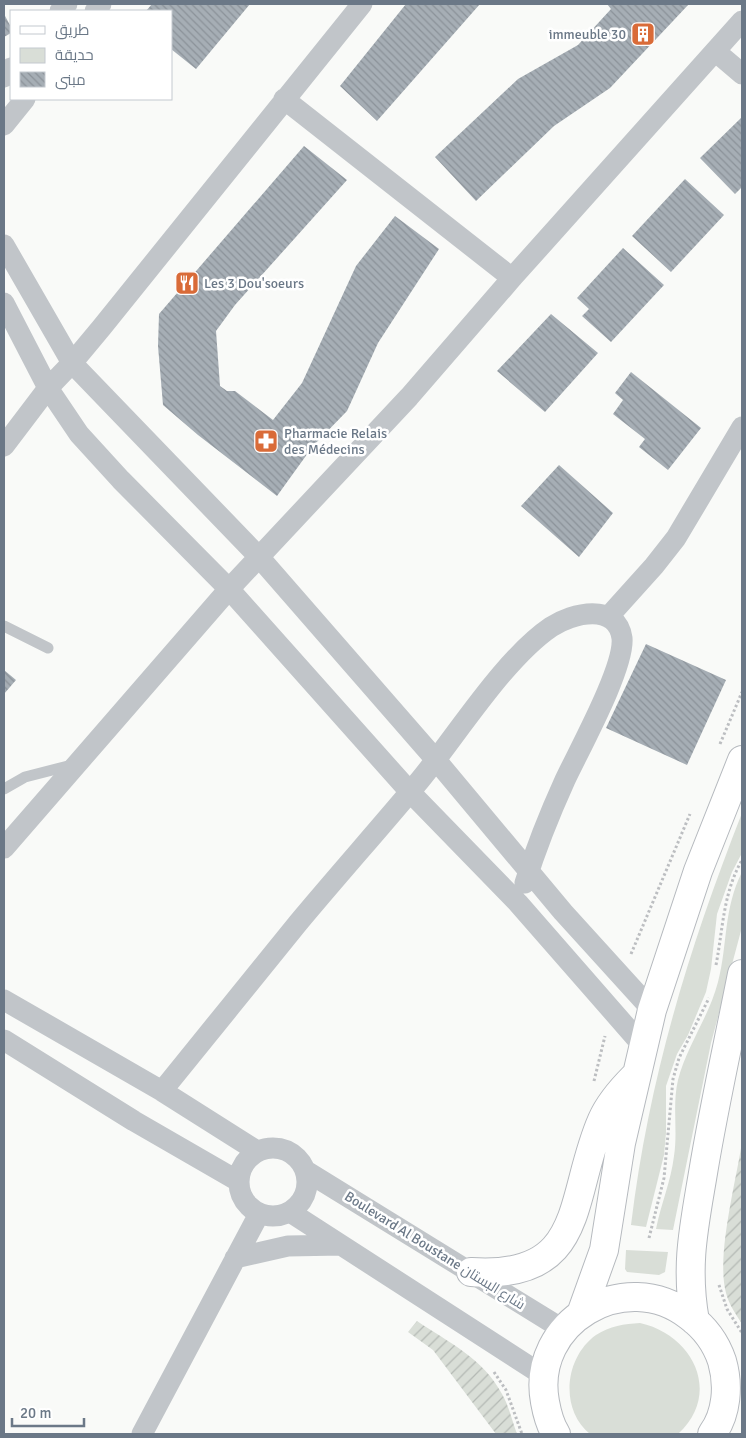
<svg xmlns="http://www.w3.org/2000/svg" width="746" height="1438" viewBox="0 0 746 1438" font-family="Signika,Cairo,sans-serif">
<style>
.park{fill:#d9ded7}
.garden{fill:url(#garden-furrows)}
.building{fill:url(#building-back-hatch)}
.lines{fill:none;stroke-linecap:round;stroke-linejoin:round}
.primary-casing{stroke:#b5b9be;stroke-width:30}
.path{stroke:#bcbec1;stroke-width:3;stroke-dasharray:2.5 2.5;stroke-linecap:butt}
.lane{stroke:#c1c5c9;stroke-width:11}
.street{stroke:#c1c5c9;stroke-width:21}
.primary{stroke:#fff;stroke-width:28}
.labels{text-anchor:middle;stroke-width:5;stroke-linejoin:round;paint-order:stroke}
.poi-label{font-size:14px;fill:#6b7887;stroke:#fff;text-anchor:start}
.street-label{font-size:14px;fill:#6b7887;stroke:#fff}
</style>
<defs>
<pattern id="garden-furrows" width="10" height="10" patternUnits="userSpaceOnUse" patternTransform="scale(1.25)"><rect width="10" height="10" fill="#d9ded7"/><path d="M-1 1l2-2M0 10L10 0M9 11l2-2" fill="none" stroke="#b4b9b4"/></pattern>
<pattern id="building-back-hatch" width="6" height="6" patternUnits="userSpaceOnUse" patternTransform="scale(1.25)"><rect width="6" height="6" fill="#a6aeb5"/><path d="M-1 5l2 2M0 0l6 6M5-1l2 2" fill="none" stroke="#8b9299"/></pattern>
</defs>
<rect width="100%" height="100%" fill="#f9faf8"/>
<path class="park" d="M 742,813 L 742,853 L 732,872 L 717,914 L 711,969 L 706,992 L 688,1035 L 677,1054 L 666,1086 L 666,1133 L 664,1155 L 646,1227 L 631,1225 C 649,1078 688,951 742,813 Z
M 742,872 L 742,927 L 711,1043 L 673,1230 L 656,1229 C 661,1204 671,1181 674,1156 C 678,1131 672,1105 678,1080 C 687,1045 709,1017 718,982 C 728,944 723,910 742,872 Z
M 626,1250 L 668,1252 L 665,1272 L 659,1275 L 627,1272 L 625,1269 Z
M 640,1323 C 694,1335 722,1394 678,1434 L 590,1434 C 559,1409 565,1357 596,1335 C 610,1326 624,1324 640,1323 Z"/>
<path class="garden" d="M 742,1142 L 742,1324 C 736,1314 729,1305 726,1293 C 716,1256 736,1182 742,1142 Z
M 417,1321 C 448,1342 484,1359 502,1394 C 509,1406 512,1421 517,1434 L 496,1434 L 433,1350 L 408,1332 Z"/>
<path class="building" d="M 152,4 L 250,4 L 196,69 L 171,49 L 171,11 L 146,11 Z
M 406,4 L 480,4 L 377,121 L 340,86 Z
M 607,4 L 689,4 L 610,88 L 554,126 L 476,201 L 435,157 L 518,79 L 578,45 L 611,9 Z
M 4,14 L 11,27 L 11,33 L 4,37 Z
M 741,118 L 742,187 L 735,194 L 700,158 Z
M 304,146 L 347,180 L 235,305 L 216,331 L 220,386 L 227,391 L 235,391 L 273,420 L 302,383 L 356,266 L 395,216 L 439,249 L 378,343 L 347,411 L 313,446 L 277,496 L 198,435 L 163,405 L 158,346 L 159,314 Z
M 685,179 L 724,215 L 671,272 L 632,236 Z
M 623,248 L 664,285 L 611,342 L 582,316 L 589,309 L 577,298 Z
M 551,314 L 598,353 L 545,412 L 497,371 Z
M 631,372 L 701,428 L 668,470 L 639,447 L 645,439 L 613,414 L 623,400 L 615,393 Z
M 559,465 L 613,513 L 579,557 L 521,506 Z
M 646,644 L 726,680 L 687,765 L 606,728 Z
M 4,670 L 16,680 L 4,694 Z"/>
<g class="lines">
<g class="primary-casing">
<path id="primary" d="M 471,1272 C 588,1280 568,1197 602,1120 C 609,1104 621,1090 634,1077
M 581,1314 L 604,1250 L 621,1143 L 652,1010 L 698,871 L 742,760
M 695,1321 C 685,1266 694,1227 703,1173 C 714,1106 729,1040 742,974
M 556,1434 C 550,1425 547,1413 545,1402 C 530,1322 625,1266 689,1316 C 704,1327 716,1343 722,1361 C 729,1385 727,1414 712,1434"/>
</g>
<path class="path" d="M 720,744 L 742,692
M 631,954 L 690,814
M 716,965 C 723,929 723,893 742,860
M 594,1081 L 605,1036
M 649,1238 L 664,1178 L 673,1079 L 679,1058 L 709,998
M 719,1285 L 727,1309 L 742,1333
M 494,1372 L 506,1390 L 522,1434"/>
<path class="lane" d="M 4,626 L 48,648
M 4,789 L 25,777 L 72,765"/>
<path class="street" d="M 60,11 L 67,4
M 95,11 L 101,4
M 715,51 L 742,74
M 4,77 L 11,68
M 284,99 L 512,278
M 4,125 L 25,99
M 4,245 L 72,363 L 259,557 L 436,760 L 563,912 L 652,1010
M 4,303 L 48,388 L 79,434 L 121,480 L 229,589 L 410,792 L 518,903 L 643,1046
M 4,446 L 48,388 L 72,363 L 102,327 L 362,4
M 609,616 L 654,566 L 676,538 L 742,427
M 4,848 L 229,589 L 409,397 L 512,278 L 742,21
M 4,1000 L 162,1091 L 257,1151
M 4,1040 L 134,1121 L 238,1181
M 162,1091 C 208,1035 252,979 298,923 C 338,875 380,828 420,780 C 457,735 504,659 551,627 C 572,613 617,602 622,638 C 625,667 579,750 565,780 C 550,813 536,848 525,883
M239 1182a34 34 0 1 1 68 0a34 34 0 1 1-68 0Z
M 306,1171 L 564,1330
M 290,1212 L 544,1376
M 235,1258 L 288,1246 L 341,1245
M 142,1434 L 259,1214"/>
<use href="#primary" class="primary"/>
</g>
<defs>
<g id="building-square" transform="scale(1.25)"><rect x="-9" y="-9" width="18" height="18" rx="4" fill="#d96b38" stroke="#fff"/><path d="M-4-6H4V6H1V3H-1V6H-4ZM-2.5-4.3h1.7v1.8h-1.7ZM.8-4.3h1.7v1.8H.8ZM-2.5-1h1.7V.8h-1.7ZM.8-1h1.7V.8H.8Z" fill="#fff"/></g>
<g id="restaurant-square" transform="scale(1.25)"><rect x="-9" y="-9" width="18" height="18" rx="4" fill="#d96b38" stroke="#fff"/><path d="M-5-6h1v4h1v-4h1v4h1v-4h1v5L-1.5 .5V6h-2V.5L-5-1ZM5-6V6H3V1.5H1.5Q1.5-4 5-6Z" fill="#fff"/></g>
<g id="pharmacy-square" transform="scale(1.25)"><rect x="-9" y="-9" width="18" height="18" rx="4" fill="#d96b38" stroke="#fff"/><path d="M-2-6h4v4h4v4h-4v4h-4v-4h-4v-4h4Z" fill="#fff"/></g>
</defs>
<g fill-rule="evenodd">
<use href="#building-square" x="643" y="34"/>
<use href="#restaurant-square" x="187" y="283"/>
<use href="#pharmacy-square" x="266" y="441"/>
</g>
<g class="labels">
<g class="poi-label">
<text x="626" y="39" text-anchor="end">immeuble 30</text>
<text x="204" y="288">Les 3 Dou'soeurs</text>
<text x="284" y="438">Pharmacie Relais<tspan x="284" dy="16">des Médecins</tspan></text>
</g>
<g class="street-label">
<text transform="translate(435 1250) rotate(32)" y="5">Boulevard Al Boustane شارع البستان</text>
</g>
</g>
<rect width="746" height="1438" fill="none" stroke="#6b7887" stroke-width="10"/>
<rect x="10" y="10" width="162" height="90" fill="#ffffff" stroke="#c4c9cf"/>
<rect x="20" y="26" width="25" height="8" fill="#ffffff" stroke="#c4c9cf"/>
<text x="55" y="35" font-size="15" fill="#6b7887">طريق</text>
<rect x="20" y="48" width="25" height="15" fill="#d9ded7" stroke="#c4c9cf"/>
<text x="55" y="60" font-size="15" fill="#6b7887">حديقة</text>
<rect x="20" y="72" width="25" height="15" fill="url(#building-back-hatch)" stroke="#c4c9cf"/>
<text x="55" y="85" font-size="15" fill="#6b7887">مبنى</text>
<path d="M12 1418v8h72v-8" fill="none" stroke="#6b7887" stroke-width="2.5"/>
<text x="20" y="1418" font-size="15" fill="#6b7887" stroke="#ffffff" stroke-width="4" paint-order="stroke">20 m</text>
</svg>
